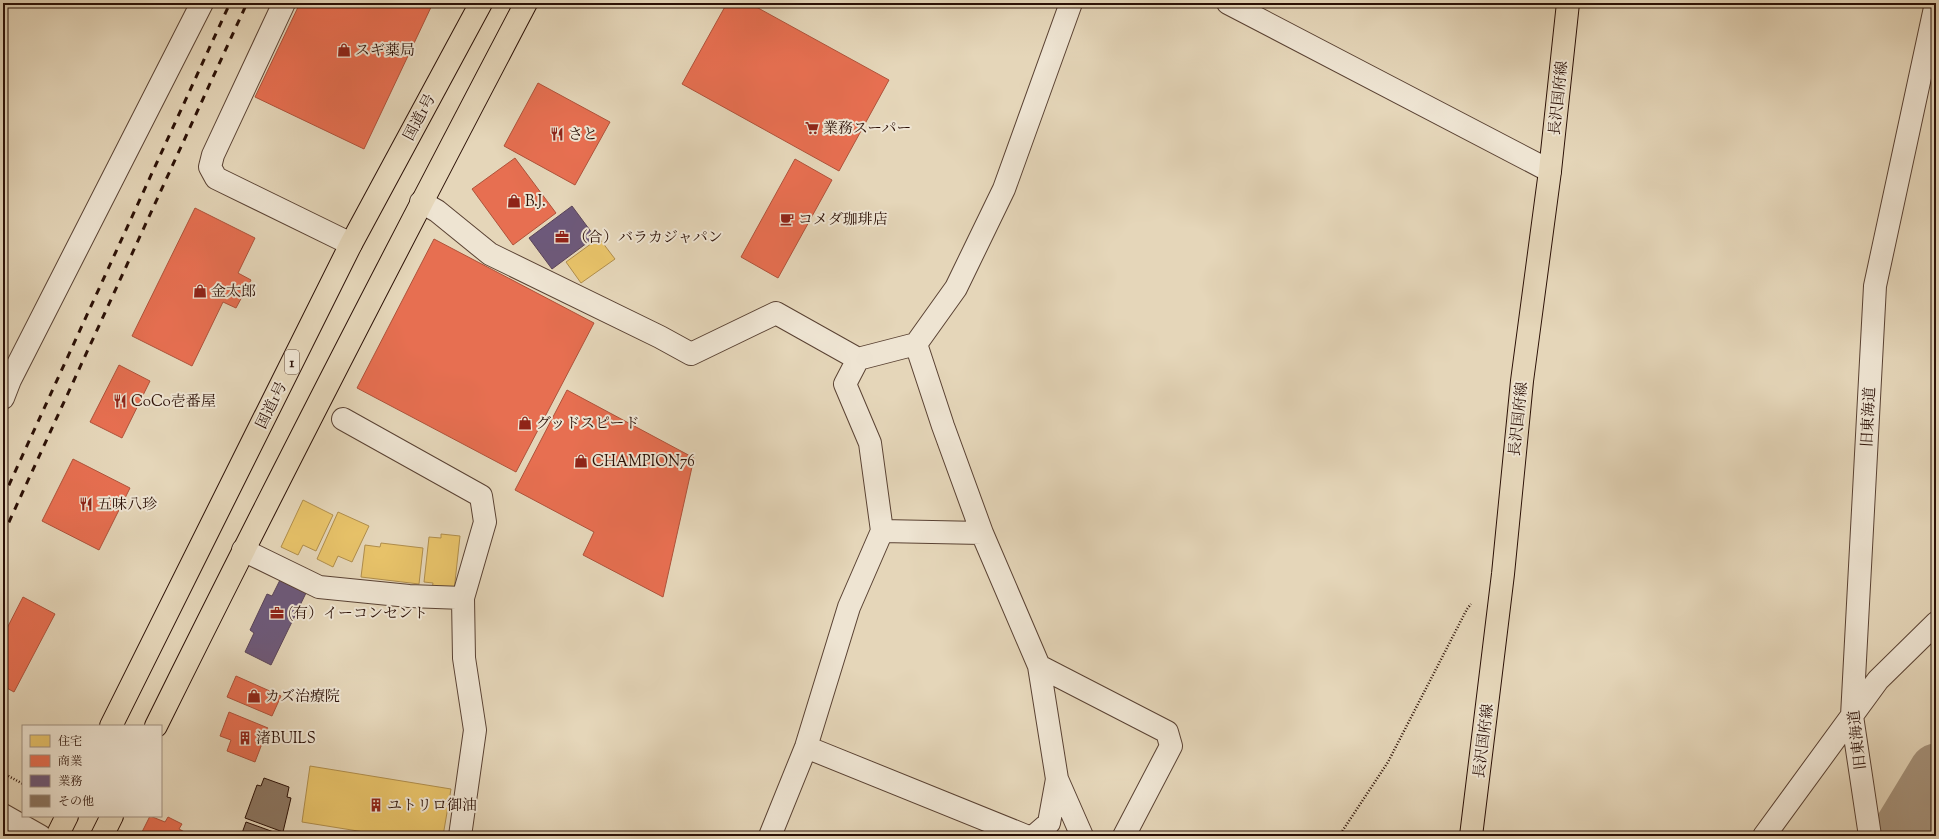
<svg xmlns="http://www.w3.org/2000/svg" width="1939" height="839" viewBox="0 0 1939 839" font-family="'Sorts Mill Goudy','Noto Serif JP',serif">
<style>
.homes{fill:#e9c46a;stroke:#b08e4c}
.shops{fill:#e76f51;stroke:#af523a}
.offices{fill:#6d597a;stroke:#594357}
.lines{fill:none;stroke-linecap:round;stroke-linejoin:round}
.river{stroke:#a6937c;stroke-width:53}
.building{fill:#8c7763;stroke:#2b1006}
.minor-casing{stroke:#5a4233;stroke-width:24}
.major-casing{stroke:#2b1006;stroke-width:24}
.highway-casing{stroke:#2b1006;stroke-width:24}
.path{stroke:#2b1006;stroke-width:2.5;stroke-dasharray:1 2;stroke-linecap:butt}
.minor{stroke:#eee4d2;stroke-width:22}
.major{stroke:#e5d6b9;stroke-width:22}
.highway{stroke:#e5d6b9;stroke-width:22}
.rail{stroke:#2b1006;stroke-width:3;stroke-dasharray:7 7;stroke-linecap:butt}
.labels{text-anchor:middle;stroke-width:4;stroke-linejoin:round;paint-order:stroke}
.shield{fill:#eee4d2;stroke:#665043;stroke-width:1}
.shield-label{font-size:14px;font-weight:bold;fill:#2b1006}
.poi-label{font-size:15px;fill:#2b1006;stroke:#eee4d2;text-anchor:start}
.street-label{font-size:15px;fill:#2b1006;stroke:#eee4d2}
</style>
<rect width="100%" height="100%" fill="#e5d6b9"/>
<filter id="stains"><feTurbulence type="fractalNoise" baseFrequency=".005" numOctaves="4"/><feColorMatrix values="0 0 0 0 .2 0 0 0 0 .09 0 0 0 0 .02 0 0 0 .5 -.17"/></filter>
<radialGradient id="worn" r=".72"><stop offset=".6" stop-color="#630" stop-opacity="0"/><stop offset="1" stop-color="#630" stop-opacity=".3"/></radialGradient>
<path class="homes" d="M 599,238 L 615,259 L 581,283 L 566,262 Z
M 303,500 L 333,515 L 316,551 L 303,545 L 298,555 L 281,547 Z
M 338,512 L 369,526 L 352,562 L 338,556 L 333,567 L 317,559 Z
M 441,534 L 460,536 L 454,591 L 432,589 L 433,583 L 424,582 L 429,537 L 441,538 Z
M 381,543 L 423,548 L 419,584 L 361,577 L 365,545 L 380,547 Z
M 310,766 L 451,789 L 443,836 L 389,836 L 302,822 Z"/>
<path class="shops" d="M 300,3 L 433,3 L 364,149 L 255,97 Z
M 727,3 L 749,3 L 889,80 L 839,171 L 682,84 Z
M 538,83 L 610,122 L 575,185 L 504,146 Z
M 515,158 L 556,213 L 513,245 L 472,189 Z
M 795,159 L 832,180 L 778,278 L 741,257 Z
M 195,208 L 255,238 L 238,273 L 251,280 L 236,308 L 223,302 L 192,366 L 132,336 Z
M 434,239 L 594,323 L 516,472 L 357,388 Z
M 119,365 L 150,381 L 122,438 L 90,422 Z
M 567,390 L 694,458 L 663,597 L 583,555 L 594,532 L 515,490 Z
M 73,459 L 130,488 L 99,550 L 42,521 Z
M 23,597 L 55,614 L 14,692 L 3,686 L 3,636 Z
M 236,676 L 281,696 L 272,716 L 227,697 Z
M 229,712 L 268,728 L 255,762 L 227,751 L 231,740 L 220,736 Z
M 150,816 L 165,822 L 168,817 L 182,824 L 179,829 L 192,836 L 140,836 Z"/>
<path class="offices" d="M 572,206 L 595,237 L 552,269 L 529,238 Z
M 280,580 L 306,593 L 271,665 L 245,652 L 254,633 L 250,630 L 267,594 L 272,596 Z"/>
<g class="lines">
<path class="river" d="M 1896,836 L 1936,770"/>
</g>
<path class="building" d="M 264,778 L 289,787 L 287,797 L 291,798 L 283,832 L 245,818 L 257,785 L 261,786 Z
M 246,822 L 282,835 L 282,836 L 241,836 Z"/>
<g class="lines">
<g class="minor-casing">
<path id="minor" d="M 284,3 L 213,155 L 210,167 L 216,178 L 351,244
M 1228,3 L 1550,171
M 421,202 L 437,211 L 490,254 L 660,337 L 691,354 L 776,313 L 858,359
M 916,344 L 943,426 L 982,533
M 3,398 L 10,380 L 202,3
M 343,419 L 481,496 L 485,522 L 463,598
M 882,531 L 982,533 L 1039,666
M 243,550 L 319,587 L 409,596 L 463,598 L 464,658 L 475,730 L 460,836
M 806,747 L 1026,836
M 3,815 L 40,836
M 770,836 L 806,747 L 849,607 L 882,531 L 870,443 L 845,384 L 858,359 L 916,344 L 956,288 L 1004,189 L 1071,3
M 1034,836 L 1049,823 L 1057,779
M 1082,836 L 1057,779 L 1039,666 L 1167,732 L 1171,746 L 1124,836
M 1764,836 L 1878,680 L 1936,623
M 1870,836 L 1852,716 L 1875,286 L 1936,3"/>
</g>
<g class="major-casing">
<path id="major" d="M 1471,836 L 1503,574 L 1522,381 L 1550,171 L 1568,3"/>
</g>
<g class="highway-casing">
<path id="highway" d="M 111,726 L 351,244 L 481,3
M 156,726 C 276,483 400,243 526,3
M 57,836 L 67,816
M 102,836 L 112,816"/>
</g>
<path class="path" d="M 3,773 L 23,784
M 1339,836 L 1388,762 L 1467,609 L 1471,604"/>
<use href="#minor" class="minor"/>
<use href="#major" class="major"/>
<use href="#highway" class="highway"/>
<path class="rail" d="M 3,498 L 230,3
M 3,535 L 247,3"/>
</g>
<defs>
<g id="shop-bare" transform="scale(1.08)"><path d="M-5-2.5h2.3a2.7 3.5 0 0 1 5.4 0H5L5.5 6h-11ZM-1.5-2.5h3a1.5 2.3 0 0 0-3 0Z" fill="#8f2418" stroke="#eee4d2" stroke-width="2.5" paint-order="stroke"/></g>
<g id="supermarket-bare" transform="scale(1.08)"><path d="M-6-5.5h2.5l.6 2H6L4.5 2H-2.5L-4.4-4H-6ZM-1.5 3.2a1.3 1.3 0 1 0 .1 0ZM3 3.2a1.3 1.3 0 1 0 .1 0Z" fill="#8f2418" stroke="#eee4d2" stroke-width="2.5" paint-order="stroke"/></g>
<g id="restaurant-bare" transform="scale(1.08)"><path d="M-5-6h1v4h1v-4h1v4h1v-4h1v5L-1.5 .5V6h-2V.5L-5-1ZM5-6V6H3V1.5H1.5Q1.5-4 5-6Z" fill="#8f2418" stroke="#eee4d2" stroke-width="2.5" paint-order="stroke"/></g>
<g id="cafe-bare" transform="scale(1.08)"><path d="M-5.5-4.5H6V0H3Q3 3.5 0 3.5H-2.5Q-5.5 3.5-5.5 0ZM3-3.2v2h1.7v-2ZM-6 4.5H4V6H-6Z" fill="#8f2418" stroke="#eee4d2" stroke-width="2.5" paint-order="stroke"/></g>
<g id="office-bare" transform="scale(1.08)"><path d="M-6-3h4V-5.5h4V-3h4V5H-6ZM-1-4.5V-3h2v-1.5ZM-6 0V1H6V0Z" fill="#8f2418" stroke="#eee4d2" stroke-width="2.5" paint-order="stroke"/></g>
<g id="building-bare" transform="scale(1.08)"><path d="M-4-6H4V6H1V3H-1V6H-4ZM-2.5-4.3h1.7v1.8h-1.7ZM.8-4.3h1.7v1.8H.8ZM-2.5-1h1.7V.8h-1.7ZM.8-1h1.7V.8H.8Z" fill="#8f2418" stroke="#eee4d2" stroke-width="2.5" paint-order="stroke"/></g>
</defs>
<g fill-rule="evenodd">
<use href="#shop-bare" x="344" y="50"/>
<use href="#supermarket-bare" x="812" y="128"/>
<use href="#restaurant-bare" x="557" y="134"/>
<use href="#shop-bare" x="514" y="201"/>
<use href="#cafe-bare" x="787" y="219"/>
<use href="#office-bare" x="562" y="237"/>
<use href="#shop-bare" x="200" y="291"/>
<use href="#restaurant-bare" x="120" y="401"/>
<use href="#shop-bare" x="525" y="423"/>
<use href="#shop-bare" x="581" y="461"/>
<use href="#restaurant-bare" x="86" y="504"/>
<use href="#office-bare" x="277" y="613"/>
<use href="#shop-bare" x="254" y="696"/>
<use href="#building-bare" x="245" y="738"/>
<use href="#building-bare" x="376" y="805"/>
</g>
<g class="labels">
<rect class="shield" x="285" y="350" width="14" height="24" rx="3"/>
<g class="shield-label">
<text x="292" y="367">1</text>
</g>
<g class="poi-label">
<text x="355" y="55">スギ薬局</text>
<text x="823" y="133">業務スーパー</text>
<text x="568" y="139">さと</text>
<text x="525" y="206">B.J.</text>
<text x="798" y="224">コメダ珈琲店</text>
<text x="573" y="242">（合）バラカジャパン</text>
<text x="211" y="296">金太郎</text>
<text x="131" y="406">CoCo壱番屋</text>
<text x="536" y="428">グッドスピード</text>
<text x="592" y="466">CHAMPION76</text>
<text x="97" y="509">五味八珍</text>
<text x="288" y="618">(有）イーコンセント</text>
<text x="265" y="701">カズ治療院</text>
<text x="256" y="743">渚BUILS</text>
<text x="387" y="810">ユトリロ御油</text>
</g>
<g class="street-label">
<text transform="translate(1558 98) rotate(-84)" y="5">長沢国府線</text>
<text transform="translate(419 117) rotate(-62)" y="5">国道1号</text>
<text transform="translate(271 405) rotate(-64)" y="5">国道1号</text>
<text transform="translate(1868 417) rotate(-87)" y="5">旧東海道</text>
<text transform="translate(1518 419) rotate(-84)" y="5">長沢国府線</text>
<text transform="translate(1857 740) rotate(-97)" y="5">旧東海道</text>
<text transform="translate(1483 741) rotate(-83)" y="5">長沢国府線</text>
</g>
</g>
<rect width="1939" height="839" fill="none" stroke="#e5d6b9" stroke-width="16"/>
<rect x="4" y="4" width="1931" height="831" fill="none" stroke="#2b1006" stroke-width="2"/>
<rect x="8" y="8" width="1923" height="823" fill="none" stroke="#2b1006"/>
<rect x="22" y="725" width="140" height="92" fill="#eee4d2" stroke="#a08f80"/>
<rect x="30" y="735" width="20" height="12" fill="#e9c46a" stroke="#a08f80"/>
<text x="58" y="745" font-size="12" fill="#2b1006">住宅</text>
<rect x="30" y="755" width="20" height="12" fill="#e76f51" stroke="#a08f80"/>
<text x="58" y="765" font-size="12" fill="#2b1006">商業</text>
<rect x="30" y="775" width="20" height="12" fill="#6d597a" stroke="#a08f80"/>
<text x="58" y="785" font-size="12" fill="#2b1006">業務</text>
<rect x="30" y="795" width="20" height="12" fill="#8c7763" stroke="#a08f80"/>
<text x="58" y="805" font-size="12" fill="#2b1006">その他</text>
<rect width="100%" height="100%" filter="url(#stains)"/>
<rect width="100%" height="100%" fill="url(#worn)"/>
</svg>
